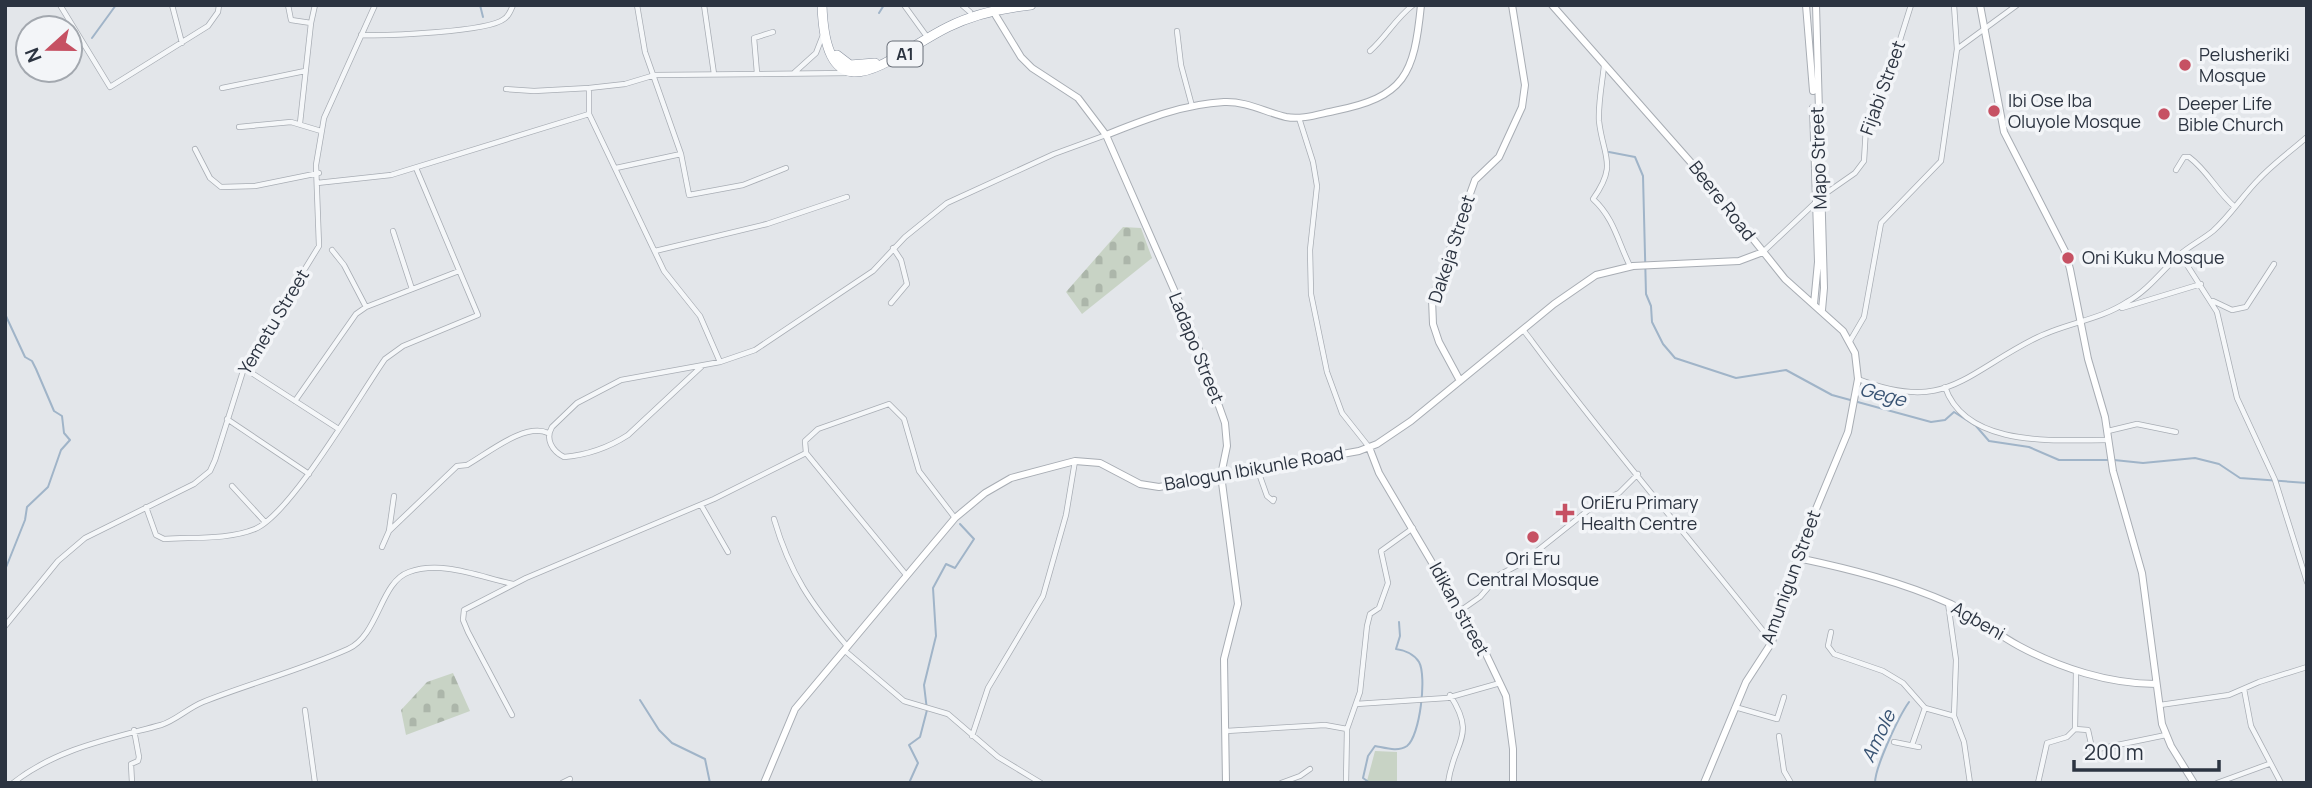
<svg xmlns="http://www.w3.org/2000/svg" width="2312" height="788" viewBox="0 0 2312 788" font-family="Manrope,sans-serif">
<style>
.cemetery{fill:url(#cemetery-stones)}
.park{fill:#c8d3c5}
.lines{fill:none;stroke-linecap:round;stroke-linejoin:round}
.stream{stroke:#a0b4c8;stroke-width:2}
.street-casing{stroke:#a8adb4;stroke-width:6}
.secondary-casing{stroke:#a8adb4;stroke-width:8}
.highway-casing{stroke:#8b93a0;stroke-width:10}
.street{stroke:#f5f7f9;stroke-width:4.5}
.secondary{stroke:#fff;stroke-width:6}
.highway{stroke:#fff;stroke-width:9}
.poi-dot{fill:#c65163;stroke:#f3f5f8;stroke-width:2.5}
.labels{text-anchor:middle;stroke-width:7;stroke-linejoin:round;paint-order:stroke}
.shield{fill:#f3f5f8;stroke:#686e78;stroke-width:2}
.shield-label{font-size:16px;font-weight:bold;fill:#2c3441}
.poi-label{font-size:18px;fill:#2c3441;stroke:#f3f5f8;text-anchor:start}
.street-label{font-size:18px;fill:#2c3441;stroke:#f3f5f8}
.water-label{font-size:19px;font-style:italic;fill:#385373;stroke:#f3f5f8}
</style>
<defs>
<pattern id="cemetery-stones" width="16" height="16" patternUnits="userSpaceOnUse" patternTransform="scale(1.75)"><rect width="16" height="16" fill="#c8d3c5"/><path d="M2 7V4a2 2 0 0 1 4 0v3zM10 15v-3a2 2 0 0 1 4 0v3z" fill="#acb6aa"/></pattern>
</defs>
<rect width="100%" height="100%" fill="#e3e6ea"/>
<path class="cemetery" d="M 1123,227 L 1141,228 L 1152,258 L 1082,314 L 1066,292 Z
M 453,673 L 470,711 L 406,735 L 401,710 L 427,682 Z"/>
<path class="park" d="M 1375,751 L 1397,752 L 1397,783 L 1367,781 Z"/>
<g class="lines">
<path class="stream" d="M 480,5 L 483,17
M 879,13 L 884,5
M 92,38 L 116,5
M 1609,152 L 1635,157 L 1643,176 L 1646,294 L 1651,306 L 1652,322 L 1663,344 L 1675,358 L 1736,378 L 1786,370 L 1832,395 L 1931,422 L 1945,420 L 1954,412 L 1976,426 L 1989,441 L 2029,447 L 2059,460 L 2109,460
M 5,314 L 25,357 L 32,361 L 36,369 L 54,411 L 62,416 L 64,433 L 70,440 L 61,450 L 48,487 L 27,507 L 25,520 L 5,570
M 2114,460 L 2143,463 L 2195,458 L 2219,464 L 2240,478 L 2307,483
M 640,700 L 659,730 L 672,743 L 705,759 L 710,783
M 909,783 L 918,763 L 909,745 L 920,737 L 927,710 L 924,685 L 936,636 L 933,588 L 946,564 L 955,568 L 974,539 L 960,524
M 1370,783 L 1363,778 L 1368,756 L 1375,746 C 1386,748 1398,752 1407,746 C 1420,736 1427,676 1419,662 C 1414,654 1404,650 1396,649 L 1400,636 L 1399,622
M 1875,783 C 1875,767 1899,716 1909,702"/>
<g class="street-casing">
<path id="street" d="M 60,5 L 110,87 L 208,26 L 218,12 L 219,5
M 172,5 L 182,43
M 288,5 L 291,20 L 311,23 L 300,123
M 637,5 L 645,52 L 681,154 L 689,195 L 743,185 L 786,168
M 704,5 L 714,74
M 904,5 L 925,34
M 962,5 L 970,12
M 311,23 L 315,5
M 1177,31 L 1181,65 L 1192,106
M 361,35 C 385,36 488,32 504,19 C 509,16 511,10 513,5
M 1957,49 L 2017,5
M 1370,51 C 1386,37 1395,19 1413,5
M 1604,66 C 1602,84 1598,104 1599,121 C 1603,157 1618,164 1593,199 C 1614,218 1618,242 1630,266
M 795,72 L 816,53 L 823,35
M 757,73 L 754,38 L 773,32
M 222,88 L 305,71
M 506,89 L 534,91 L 589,88
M 1299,118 L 1313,162 L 1317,186 L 1310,250 L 1311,294 L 1327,372 L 1342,413 L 1369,447
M 239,127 L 291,122 L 321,131
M 195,149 L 210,178 L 221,187 L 255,186 L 319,173
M 616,168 L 681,154
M 2176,170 L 2184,157 L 2189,157 C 2208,171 2217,192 2235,207
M 317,183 L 391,175 L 589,114
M 1822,196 L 1855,173 L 1864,161 L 1866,127 L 1884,91 L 1911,5
M 393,231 L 412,289
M 332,250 L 344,265 L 366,307
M 655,251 L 767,224 L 847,197
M 1763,252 L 1816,202
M 2180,254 L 2217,312 L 2237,398 L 2275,480 L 2307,582
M 2213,301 L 2232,310 L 2246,307 L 2274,264
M 891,303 L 907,284 L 901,260 L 893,248
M 2122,308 L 2201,284
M 1520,332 L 1524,331 L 1531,340 C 1607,443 1692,541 1772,642
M 1850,341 L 1864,317 L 1881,223 L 1941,161 L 1957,49 L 1954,5
M 720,362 L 700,316 L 664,271 L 589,114 L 589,88 L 625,84 L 655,75 L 849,73
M 702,366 L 628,435 C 608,448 587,455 564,457 C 552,451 545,439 552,427 L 577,403 L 621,380 L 720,362 L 755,350 L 873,271 L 905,237 L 947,203 L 1054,154 L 1106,135
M 244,368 L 337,428
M 1858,379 C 1945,413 1963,375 2034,339 C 2064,323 2098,321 2127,302 C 2147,291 2162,271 2178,256 C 2189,246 2202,240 2213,231 C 2230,216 2243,195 2259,179 C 2273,164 2291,151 2307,137
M 1945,387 C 1966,448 2055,440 2108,440
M 295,401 L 356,314 L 366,307 L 459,271
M 227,419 L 309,474
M 2108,431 L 2137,424 L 2176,432
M 1257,468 L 1267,496 L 1273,501 L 1274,499
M 232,486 L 265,522
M 701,505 L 728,552
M 146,507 L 156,535 L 164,539 C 192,537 228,540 255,529 C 291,514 359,396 385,359 L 403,346 L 478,315 L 416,168
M 774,519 C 790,574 811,604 847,646
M 389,531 L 457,466 L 467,465 C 487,454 525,422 548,433
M 382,547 L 389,531 L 394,496
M 907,576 L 806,453 L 805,441 L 818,429 L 889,404 L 904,419 L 919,471 L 955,518
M 1948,603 L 1956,660 L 1954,716 L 1964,742 L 1970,783
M 1460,611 L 1480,597 L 1499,575 L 1522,563 L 1596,504 L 1619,493 L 1638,474
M 5,626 L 58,561 L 85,538 L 194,484 L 210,471 L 215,460 L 244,368 L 319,246 L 316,165 L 324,118 L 375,5
M 1831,632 L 1828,646 L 1834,654 L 1883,671 L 1903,683 L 1925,708 L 1954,716
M 844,650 L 904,701 L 948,714 L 998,757 L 1041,783
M 2244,689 L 2251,726 L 2281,783
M 1356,704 L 1447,698 L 1500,683
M 2160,705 L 2229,695 L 2259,682 L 2307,667
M 1735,707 L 1777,719 L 1784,697
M 305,710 L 315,783
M 512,715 L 468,632 L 463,620 L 464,610 L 526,578 L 714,499 L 806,453
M 2075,729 L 2076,671
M 1226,731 L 1325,725 L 1347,729
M 972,736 L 988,688 L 1043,596 L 1066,515 L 1075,461
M 1779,736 L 1784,771 L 1791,783
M 1894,742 L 1919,747
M 1912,745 L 1925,708
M 13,783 C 56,749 109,739 161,725 C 175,721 188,708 203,702 C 251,683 301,670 348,649 C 379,635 380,582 409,572 C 442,560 480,577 513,584
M 132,783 L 131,764 L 138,761 L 139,757 L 134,730
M 562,783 L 570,779
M 1281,783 L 1300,776 L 1310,769
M 1346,783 L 1347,729 L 1360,692 L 1367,626 L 1370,614 L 1379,608 L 1388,583 L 1381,551 L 1413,528
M 1448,783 C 1454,740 1477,737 1450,695
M 2038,783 L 2047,743 L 2067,737 L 2075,729 L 2088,730 L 2092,748 L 2098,749 L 2166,735
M 2217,783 L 2269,764"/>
</g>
<g class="secondary-casing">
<path id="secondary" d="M 1552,5 L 1702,175 L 1785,279 L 1843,331 L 1855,353 L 1858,379 L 1848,432 L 1801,545 L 1772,642 L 1746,682 L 1704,783
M 1806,5 L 1813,91
M 1816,5 L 1824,288 L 1822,310
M 1980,5 L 2004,132 L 2065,251 L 2070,269 L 2088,359 L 2105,417 L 2113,471 L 2142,573 L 2162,724 L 2171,746 L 2194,783
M 993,11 L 1021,57 L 1032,68 L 1078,98 L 1106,135 L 1193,333 L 1225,423 L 1227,446 L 1221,475 L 1238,604 L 1224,659 L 1226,783
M 1813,108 L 1818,262 L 1814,304
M 1106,135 C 1144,120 1183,104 1224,102 C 1246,101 1265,112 1286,117 C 1302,120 1319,114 1334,111 C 1405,97 1414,75 1421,5
M 1459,379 L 1439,342 L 1433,324 L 1432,299 L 1475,180 L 1499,157 L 1522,107 L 1525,85 L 1512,5
M 1369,447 L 1379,473 L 1486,654 L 1506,696 L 1513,749 L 1513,783
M 1798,558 C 1850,569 1902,582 1951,604 C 1975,616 1995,633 2019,646 C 2060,668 2109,684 2156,684
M 764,783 L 795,709 L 955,518 L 985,493 L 1011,478 L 1075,461 L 1100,463 L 1140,484 L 1159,487 L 1359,451 L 1377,444 L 1411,421 L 1554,304 L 1596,275 L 1633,266 L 1739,261 L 1763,252"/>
</g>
<g class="highway-casing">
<path id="highway" d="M 822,5 C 826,123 891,55 948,27 C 974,14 1002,8 1031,5
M 837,55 L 850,65 L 875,63"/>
</g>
<use href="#street" class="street"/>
<use href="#secondary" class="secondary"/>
<use href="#highway" class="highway"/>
</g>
<g class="poi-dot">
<circle cx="2185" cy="65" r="7"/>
<circle cx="1994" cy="111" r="7"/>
<circle cx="2164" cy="114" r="7"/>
<circle cx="2068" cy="258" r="7"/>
<path d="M1561.5 502.5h7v7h7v7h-7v7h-7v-7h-7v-7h7z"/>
<circle cx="1533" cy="537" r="7"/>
</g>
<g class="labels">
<rect class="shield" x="887.5" y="41.5" width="35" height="25" rx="5"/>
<g class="shield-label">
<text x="905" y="60">A1</text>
</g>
<g class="poi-label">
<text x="2199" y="61">Pelusheriki<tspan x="2199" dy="21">Mosque</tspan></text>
<text x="2008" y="107">Ibi Ose Iba<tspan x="2008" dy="21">Oluyole Mosque</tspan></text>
<text x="2178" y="110">Deeper Life<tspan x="2178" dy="21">Bible Church</tspan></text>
<text x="2082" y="264">Oni Kuku Mosque</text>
<text x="1581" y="509">OriEru Primary<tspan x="1581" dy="21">Health Centre</tspan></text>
<text x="1533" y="565" text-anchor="middle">Ori Eru<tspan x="1533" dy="21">Central Mosque</tspan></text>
</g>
<g class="street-label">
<text transform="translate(1883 88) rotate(-70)" y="6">Fijabi Street</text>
<text transform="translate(1819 158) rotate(-92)" y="6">Mapo Street</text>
<text transform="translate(1722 201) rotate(52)" y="6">Beere Road</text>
<text transform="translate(1452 249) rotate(-72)" y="6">Dakeja Street</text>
<text transform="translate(274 322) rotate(-59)" y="6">Yemetu Street</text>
<text transform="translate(1196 348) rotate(68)" y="6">Ladapo Street</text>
<text transform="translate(1254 469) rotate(-10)" y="6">Balogun Ibikunle Road</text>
<text transform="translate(1791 577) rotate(-70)" y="6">Amunigun Street</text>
<text transform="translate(1459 609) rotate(61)" y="6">Idikan street</text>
<text transform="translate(1978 621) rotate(30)" y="6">Agbeni</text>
</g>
<g class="water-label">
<text transform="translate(1883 394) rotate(15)" y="7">Gege</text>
<text transform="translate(1878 736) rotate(-65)" y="7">Amole</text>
</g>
</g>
<rect width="2312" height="788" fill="none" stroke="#2c3441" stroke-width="14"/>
<g transform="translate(49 49) rotate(249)"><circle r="33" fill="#f3f5f8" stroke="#a3a8af" stroke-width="2"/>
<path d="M0-5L12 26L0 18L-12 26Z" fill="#c65163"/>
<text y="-10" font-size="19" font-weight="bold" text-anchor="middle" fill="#2c3441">N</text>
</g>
<path d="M2074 760v10h145v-10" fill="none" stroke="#2c3441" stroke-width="3.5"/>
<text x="2084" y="760" font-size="21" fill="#2c3441" stroke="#f3f5f8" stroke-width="5" paint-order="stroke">200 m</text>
</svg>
